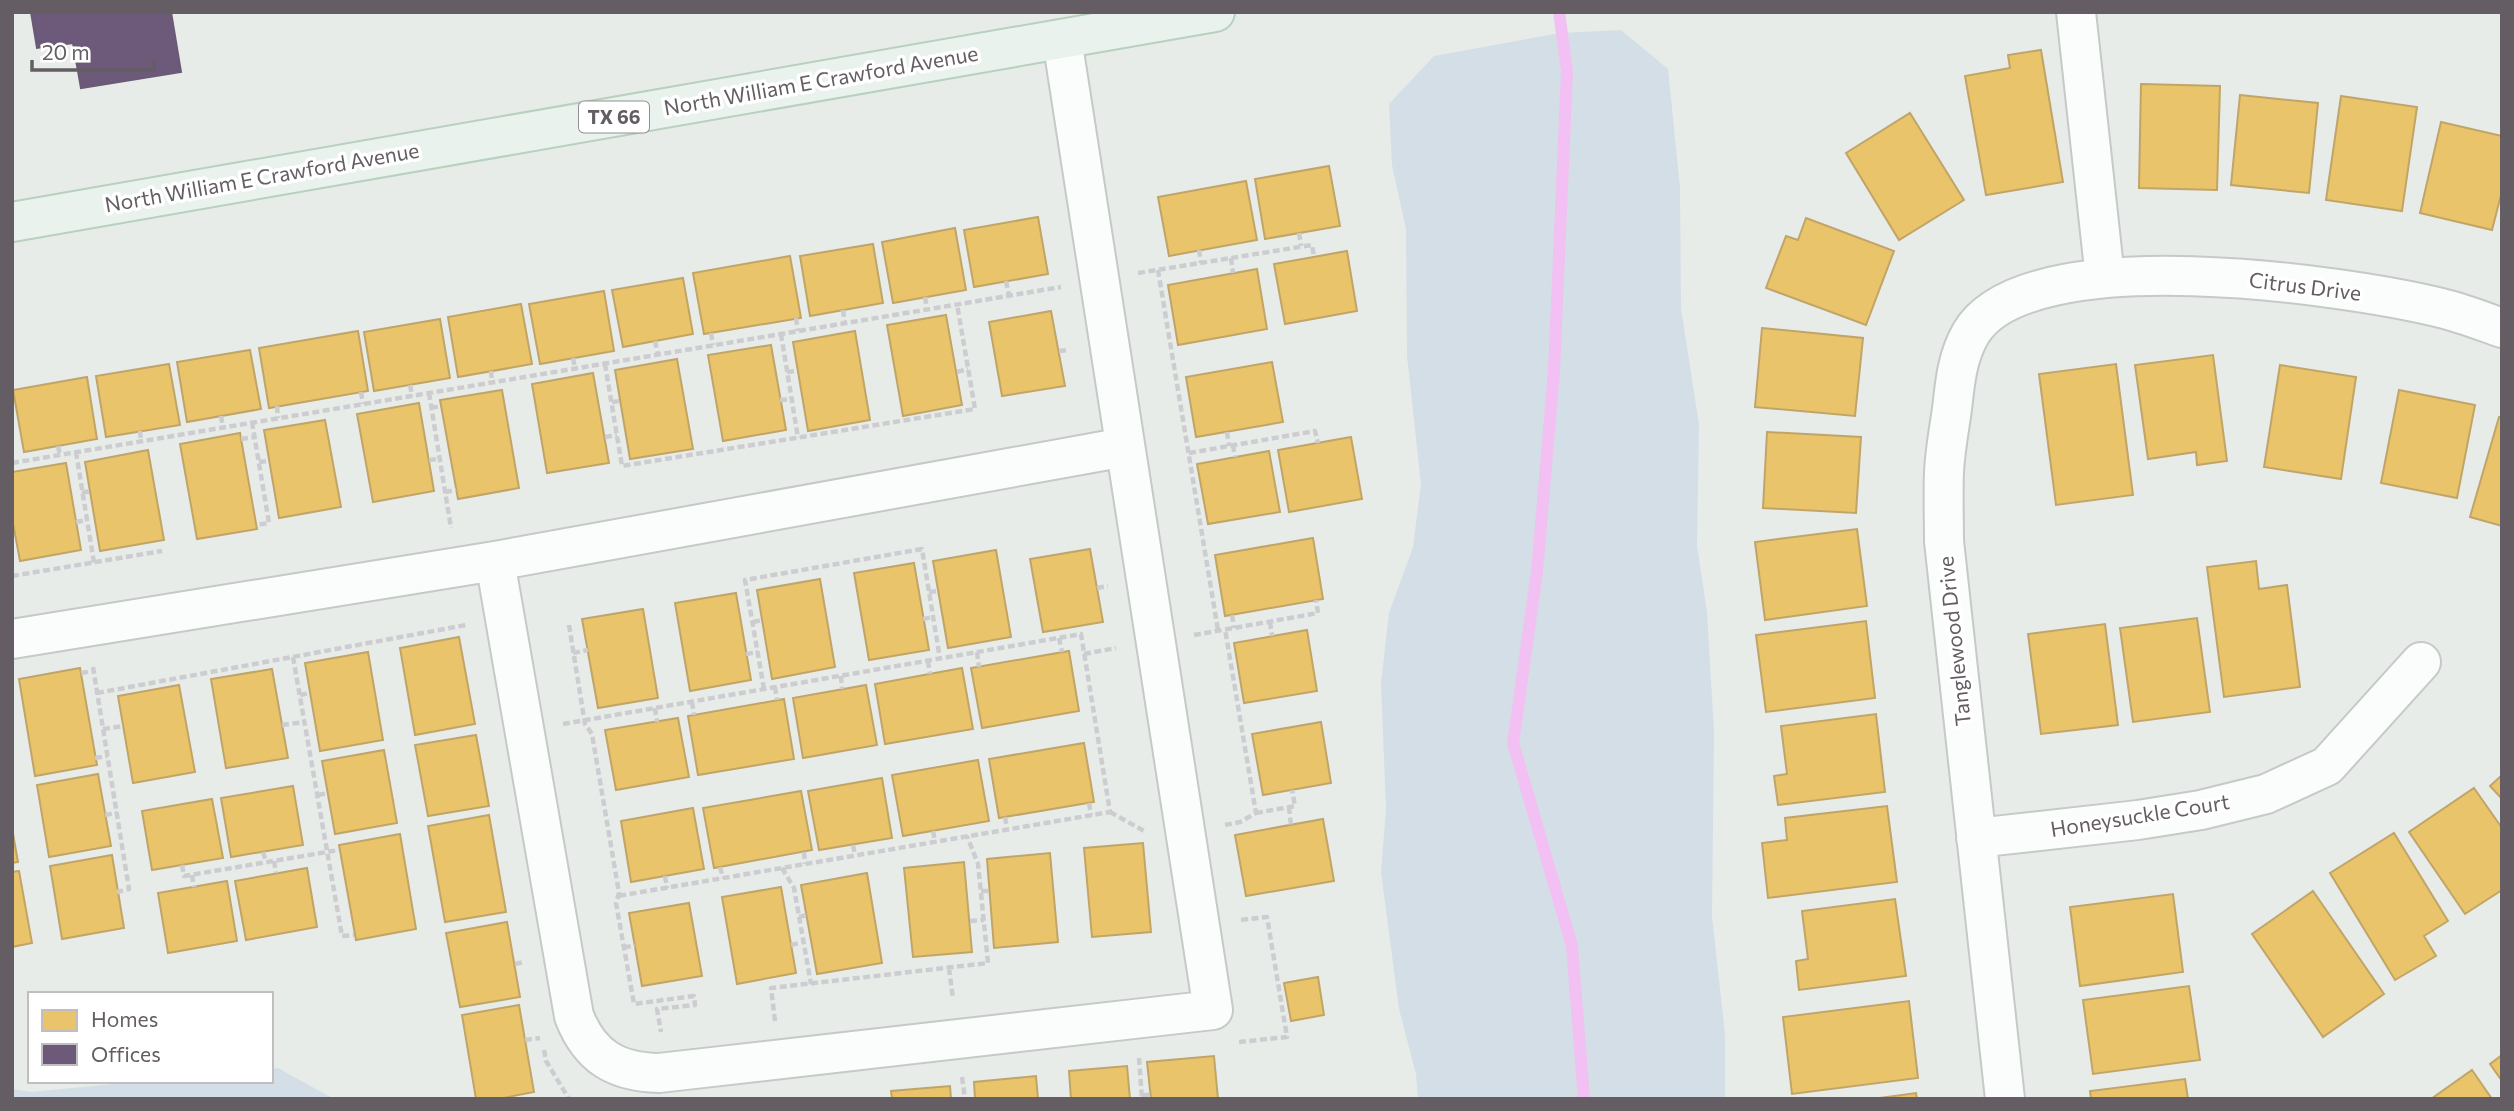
<svg xmlns="http://www.w3.org/2000/svg" width="2514" height="1111" viewBox="0 0 2514 1111" font-family="Commissioner,sans-serif">
<style>
.green{fill:#d4dee6}
.homes{fill:#e9c46a;stroke:#c1a568;stroke-width:2}
.offices{fill:#6d597a;stroke:#6a5a73;stroke-width:2}
.lines{fill:none;stroke-linecap:round;stroke-linejoin:round}
.stream{stroke:#f2c0f2;stroke-width:12}
.minor-casing{stroke:#c7c8c8;stroke-width:42}
.major-casing{stroke:#b8d1bf;stroke-width:42}
.path{stroke:#cdcdd1;stroke-width:4.5;stroke-dasharray:7 3.5;stroke-linecap:butt}
.minor{stroke:#fbfcfc;stroke-width:38}
.major{stroke:#e9f2ec;stroke-width:38}
.labels{text-anchor:middle;stroke-width:7;stroke-linejoin:round;paint-order:stroke}
.shield{fill:#fff;stroke:#928e92;stroke-width:2}
.shield-label{font-size:19px;font-weight:bold;fill:#645d63}
.street-label{font-size:21px;fill:#645d63;stroke:#fff}
</style>
<rect width="100%" height="100%" fill="#e7ece9"/>
<path class="green" d="M 1621,30 L 1668,69 L 1680,188 L 1681,309 L 1699,424 L 1697,545 L 1707,612 L 1714,732 L 1712,916 L 1725,1035 L 1725,1097 L 1418,1099 L 1416,1074 L 1399,1009 L 1381,872 L 1386,809 L 1381,683 L 1389,613 L 1413,547 L 1421,484 L 1407,356 L 1406,229 L 1392,165 L 1389,104 L 1434,56 L 1560,33 Z
M 278,1068 L 334,1099 L 12,1099 L 12,1089 L 32,1092 L 143,1081 L 271,1081 L 271,1069 Z"/>
<path class="homes" d="M 2041,50 L 2063,182 L 1986,195 L 1965,76 L 2010,68 L 2008,55 Z
M 2141,84 L 2220,86 L 2217,190 L 2139,188 Z
M 2240,95 L 2318,103 L 2309,193 L 2231,185 Z
M 2341,96 L 2417,107 L 2402,211 L 2326,200 Z
M 1910,113 L 1964,200 L 1899,240 L 1846,153 Z
M 2441,122 L 2502,136 L 2502,191 L 2492,230 L 2420,213 Z
M 1329,166 L 1340,226 L 1265,239 L 1255,179 Z
M 1246,181 L 1257,240 L 1169,256 L 1158,197 Z
M 1038,217 L 1048,274 L 974,287 L 964,230 Z
M 1806,218 L 1894,251 L 1866,325 L 1766,288 L 1786,236 L 1798,240 Z
M 955,228 L 966,290 L 893,303 L 882,242 Z
M 873,244 L 883,303 L 810,316 L 800,256 Z
M 1347,251 L 1357,311 L 1285,324 L 1274,264 Z
M 790,256 L 801,318 L 704,334 L 693,273 Z
M 1257,269 L 1267,329 L 1178,345 L 1168,285 Z
M 683,278 L 693,334 L 623,347 L 612,290 Z
M 604,291 L 614,351 L 540,364 L 529,304 Z
M 521,304 L 532,364 L 458,377 L 448,317 Z
M 1051,311 L 1065,386 L 1002,396 L 989,322 Z
M 946,315 L 962,405 L 903,416 L 887,325 Z
M 440,319 L 450,378 L 374,391 L 364,332 Z
M 1762,328 L 1863,338 L 1855,416 L 1755,407 Z
M 358,331 L 368,391 L 269,408 L 259,348 Z
M 855,331 L 870,420 L 808,431 L 793,342 Z
M 771,345 L 786,430 L 723,441 L 708,355 Z
M 250,350 L 261,409 L 187,422 L 177,362 Z
M 2213,355 L 2227,461 L 2197,465 L 2196,452 L 2148,459 L 2135,365 Z
M 677,359 L 693,449 L 630,459 L 615,370 Z
M 1272,362 L 1283,422 L 1196,437 L 1186,377 Z
M 169,364 L 180,425 L 106,437 L 96,376 Z
M 2116,364 L 2133,495 L 2056,505 L 2039,374 Z
M 2280,365 L 2356,377 L 2341,479 L 2264,467 Z
M 593,373 L 609,463 L 547,473 L 532,384 Z
M 87,377 L 97,439 L 24,452 L 13,390 Z
M 502,390 L 519,488 L 458,499 L 440,400 Z
M 2399,390 L 2475,405 L 2457,498 L 2381,483 Z
M 419,403 L 434,491 L 373,502 L 357,414 Z
M 2499,417 L 2502,418 L 2502,526 L 2470,517 Z
M 325,420 L 341,507 L 279,518 L 264,430 Z
M 1767,432 L 1861,437 L 1856,513 L 1763,508 Z
M 240,433 L 257,529 L 197,539 L 180,444 Z
M 1351,437 L 1362,499 L 1289,512 L 1278,450 Z
M 148,450 L 164,540 L 100,551 L 85,462 Z
M 1269,451 L 1280,512 L 1208,524 L 1197,464 Z
M 66,463 L 81,550 L 20,561 L 12,518 L 12,472 Z
M 1857,529 L 1867,606 L 1765,620 L 1755,542 Z
M 1313,538 L 1323,599 L 1225,616 L 1215,555 Z
M 1090,549 L 1103,622 L 1043,632 L 1030,559 Z
M 996,550 L 1011,637 L 948,648 L 933,561 Z
M 2256,561 L 2259,589 L 2287,585 L 2300,687 L 2224,697 L 2207,567 Z
M 914,563 L 929,650 L 869,660 L 854,573 Z
M 820,579 L 835,667 L 772,679 L 757,590 Z
M 736,593 L 751,680 L 690,691 L 675,603 Z
M 643,609 L 658,698 L 598,708 L 582,619 Z
M 2197,618 L 2210,712 L 2133,722 L 2120,628 Z
M 1866,621 L 1875,698 L 1766,712 L 1756,635 Z
M 2105,624 L 2118,725 L 2041,734 L 2028,634 Z
M 1307,630 L 1317,691 L 1244,703 L 1234,643 Z
M 459,637 L 475,724 L 415,735 L 400,648 Z
M 1069,651 L 1079,711 L 982,728 L 971,668 Z
M 368,652 L 383,740 L 320,751 L 305,663 Z
M 80,668 L 97,765 L 35,776 L 19,679 Z
M 962,668 L 973,729 L 885,744 L 875,684 Z
M 272,669 L 288,758 L 226,768 L 211,679 Z
M 179,685 L 195,772 L 133,783 L 118,696 Z
M 866,685 L 877,745 L 803,758 L 793,698 Z
M 784,699 L 794,759 L 698,775 L 688,716 Z
M 1876,714 L 1885,792 L 1778,805 L 1774,776 L 1787,774 L 1781,726 Z
M 678,718 L 689,777 L 616,790 L 605,730 Z
M 1321,722 L 1331,783 L 1263,795 L 1252,734 Z
M 476,735 L 489,806 L 428,816 L 415,745 Z
M 1084,743 L 1094,802 L 999,818 L 989,759 Z
M 384,750 L 397,823 L 335,834 L 322,761 Z
M 978,760 L 989,821 L 903,836 L 892,775 Z
M 98,774 L 111,846 L 49,857 L 37,785 Z
M 2502,775 L 2502,799 L 2490,786 Z
M 882,778 L 892,838 L 819,850 L 808,791 Z
M 293,786 L 303,845 L 231,857 L 221,798 Z
M 2474,788 L 2502,828 L 2502,890 L 2465,914 L 2409,832 Z
M 801,791 L 812,850 L 714,868 L 703,808 Z
M 212,799 L 223,858 L 152,870 L 142,811 Z
M 1887,806 L 1897,882 L 1768,898 L 1762,843 L 1787,840 L 1785,818 Z
M 693,808 L 704,869 L 631,882 L 621,821 Z
M 489,815 L 506,912 L 445,922 L 428,826 Z
M 1323,819 L 1334,881 L 1246,896 L 1235,835 Z
M 12,828 L 18,862 L 12,863 Z
M 2394,833 L 2448,921 L 2424,936 L 2436,956 L 2395,980 L 2330,873 Z
M 400,834 L 416,929 L 356,940 L 339,845 Z
M 1143,843 L 1151,932 L 1092,937 L 1084,848 Z
M 1050,853 L 1058,942 L 994,948 L 987,859 Z
M 112,855 L 124,928 L 62,939 L 50,866 Z
M 964,862 L 972,952 L 913,957 L 904,868 Z
M 307,868 L 317,927 L 246,940 L 235,881 Z
M 19,871 L 32,943 L 12,947 L 12,872 Z
M 867,873 L 882,963 L 817,974 L 801,885 Z
M 227,881 L 237,941 L 168,953 L 158,893 Z
M 781,887 L 796,973 L 737,984 L 722,897 Z
M 2313,891 L 2384,994 L 2323,1037 L 2252,934 Z
M 2173,894 L 2183,972 L 2080,986 L 2070,907 Z
M 1895,899 L 1906,976 L 1799,990 L 1796,961 L 1808,959 L 1802,911 Z
M 689,903 L 702,976 L 642,986 L 629,913 Z
M 507,922 L 520,997 L 460,1007 L 446,933 Z
M 1318,977 L 1324,1015 L 1291,1021 L 1284,983 Z
M 2189,986 L 2200,1060 L 2093,1074 L 2083,1000 Z
M 1909,1001 L 1918,1078 L 1792,1094 L 1783,1017 Z
M 519,1005 L 534,1092 L 498,1099 L 476,1099 L 462,1015 Z
M 2502,1055 L 2502,1081 L 2490,1064 Z
M 1214,1056 L 1218,1099 L 1151,1099 L 1147,1062 Z
M 1127,1066 L 1130,1099 L 1071,1099 L 1069,1071 Z
M 2472,1070 L 2492,1099 L 2431,1099 Z
M 1036,1076 L 1038,1099 L 975,1099 L 974,1082 Z
M 2185,1079 L 2188,1099 L 2091,1099 L 2090,1091 Z
M 950,1086 L 951,1099 L 892,1099 L 891,1091 Z
M 1916,1093 L 1917,1099 L 1872,1099 Z"/>
<path class="offices" d="M 31,12 L 171,12 L 181,72 L 81,88 L 73,43 L 37,48 Z"/>
<g class="lines">
<path class="stream" d="M 1559,12 L 1567,71 L 1554,371 L 1537,572 L 1513,743 L 1572,946 L 1584,1099"/>
<g class="minor-casing">
<path id="minor" d="M 2076,12 L 2105,278
M 495,561 L 574,1016 C 590,1057 616,1072 659,1073 L 1213,1010 L 1062,39
M 12,639 L 495,561 L 1125,447
M 1976,838 L 2138,820 L 2201,810 L 2266,794 L 2327,766 L 2421,662
M 2005,1099 L 1944,541 C 1944,519 1943,495 1944,472 C 1945,451 1949,430 1952,409 C 1955,382 1957,357 1971,333 C 2028,238 2348,285 2441,308 C 2462,313 2482,321 2502,328"/>
</g>
<g class="major-casing">
<path id="major" d="M 12,222 L 1215,12"/>
</g>
<path class="path" d="M 1299,233 L 1301,246
M 1199,250 L 1201,263
M 1231,258 L 1233,273
M 1158,270 L 1218,630
M 1138,273 L 1312,245 L 1314,256
M 1006,281 L 1009,296
M 925,297 L 927,309
M 843,310 L 845,323
M 796,318 L 798,331
M 711,333 L 713,345
M 781,334 L 798,438
M 655,341 L 658,355
M 1059,351 L 1069,350
M 573,358 L 575,368
M 605,364 L 622,466 L 975,409 L 957,304
M 491,371 L 492,382
M 787,372 L 797,371
M 957,372 L 968,369
M 410,385 L 412,396
M 361,392 L 363,404
M 429,393 L 451,528
M 780,400 L 792,399
M 612,402 L 620,401
M 277,406 L 278,418
M 431,408 L 441,406
M 221,416 L 223,428
M 252,422 L 269,523 L 256,525
M 140,431 L 141,441
M 1227,432 L 1229,446
M 605,437 L 617,435
M 241,439 L 255,437
M 1233,445 L 1235,457
M 58,446 L 60,455
M 76,452 L 94,563
M 1189,453 L 1315,431 L 1318,443
M 429,460 L 439,459
M 259,462 L 269,461
M 12,463 L 1061,287
M 445,492 L 456,490
M 82,493 L 90,491
M 76,522 L 87,520
M 12,576 L 162,551
M 1097,588 L 1108,586
M 929,592 L 939,591
M 1232,615 L 1234,628
M 923,619 L 933,617
M 753,622 L 762,620
M 1270,622 L 1272,636
M 569,625 L 585,724 L 592,734 L 619,893 L 616,903 L 634,1004 L 694,996 L 695,1005 L 657,1009 L 661,1032
M 1194,635 L 1318,613 L 1316,600
M 1059,638 L 1062,652
M 977,652 L 979,667
M 573,653 L 588,650
M 746,654 L 758,652
M 1084,654 L 1116,648
M 293,657 L 342,936 L 354,935
M 928,661 L 930,674
M 93,667 L 129,889 L 117,892
M 81,673 L 93,671
M 841,676 L 842,689
M 775,687 L 777,700
M 764,689 L 745,580 L 922,549 L 940,659
M 97,693 L 466,625
M 300,695 L 310,693
M 692,702 L 694,715
M 655,708 L 657,722
M 563,724 L 1081,634 L 1110,812 L 618,896
M 282,725 L 305,722
M 103,729 L 123,726
M 95,758 L 107,756
M 318,795 L 328,793
M 1089,803 L 1091,815
M 1289,807 L 1291,825
M 1110,812 L 1146,832
M 1256,813 L 1295,806 L 1292,790
M 105,815 L 117,813
M 1005,817 L 1007,829
M 1225,825 L 1240,822 L 1256,813 L 1225,629
M 933,831 L 935,842
M 853,845 L 855,855
M 263,852 L 266,862
M 804,852 L 805,864
M 274,861 L 276,873
M 182,865 L 184,876 L 339,850
M 720,867 L 723,878
M 782,868 L 794,888 L 811,984
M 192,875 L 194,887
M 665,876 L 667,888
M 981,891 L 990,891
M 799,917 L 807,915
M 970,921 L 984,920
M 791,945 L 804,942
M 624,947 L 635,946
M 515,964 L 524,962
M 949,968 L 953,999
M 775,1021 L 771,988 L 988,963 L 978,864 L 967,836
M 525,1040 L 540,1038
M 1239,1042 L 1287,1037 L 1267,917 L 1240,920
M 544,1050 L 546,1061 L 569,1099
M 1139,1058 L 1142,1099
M 962,1077 L 965,1099
M 1142,1095 L 1150,1095"/>
<use href="#minor" class="minor"/>
<use href="#major" class="major"/>
</g>
<g class="labels">
<rect class="shield" x="579" y="101.5" width="70" height="31" rx="5"/>
<g class="shield-label">
<text x="614" y="124">TX 66</text>
</g>
<g class="street-label">
<text transform="translate(821 81) rotate(-10)" y="7">North William E Crawford Avenue</text>
<text transform="translate(262 178) rotate(-10)" y="7">North William E Crawford Avenue</text>
<text transform="translate(2305 287) rotate(7)" y="7">Citrus Drive</text>
<text transform="translate(1955 641) rotate(-96)" y="7">Tanglewood Drive</text>
<text transform="translate(2140 816) rotate(-9)" y="7">Honeysuckle Court</text>
</g>
</g>
<rect width="2514" height="1111" fill="none" stroke="#645d63" stroke-width="28"/>
<rect x="28" y="992" width="245" height="91" fill="#ffffff" stroke="#c1bec1" stroke-width="2"/>
<rect x="42" y="1010" width="35" height="21" fill="#e9c46a" stroke="#c1bec1" stroke-width="2"/>
<text x="91" y="1027" font-size="21" fill="#645d63">Homes</text>
<rect x="42" y="1044" width="35" height="21" fill="#6d597a" stroke="#c1bec1" stroke-width="2"/>
<text x="91" y="1062" font-size="21" fill="#645d63">Offices</text>
<path d="M32 60v10h122v-10" fill="none" stroke="#645d63" stroke-width="3.5"/>
<text x="42" y="60" font-size="21" fill="#645d63" stroke="#ffffff" stroke-width="5" paint-order="stroke">20 m</text>
</svg>
